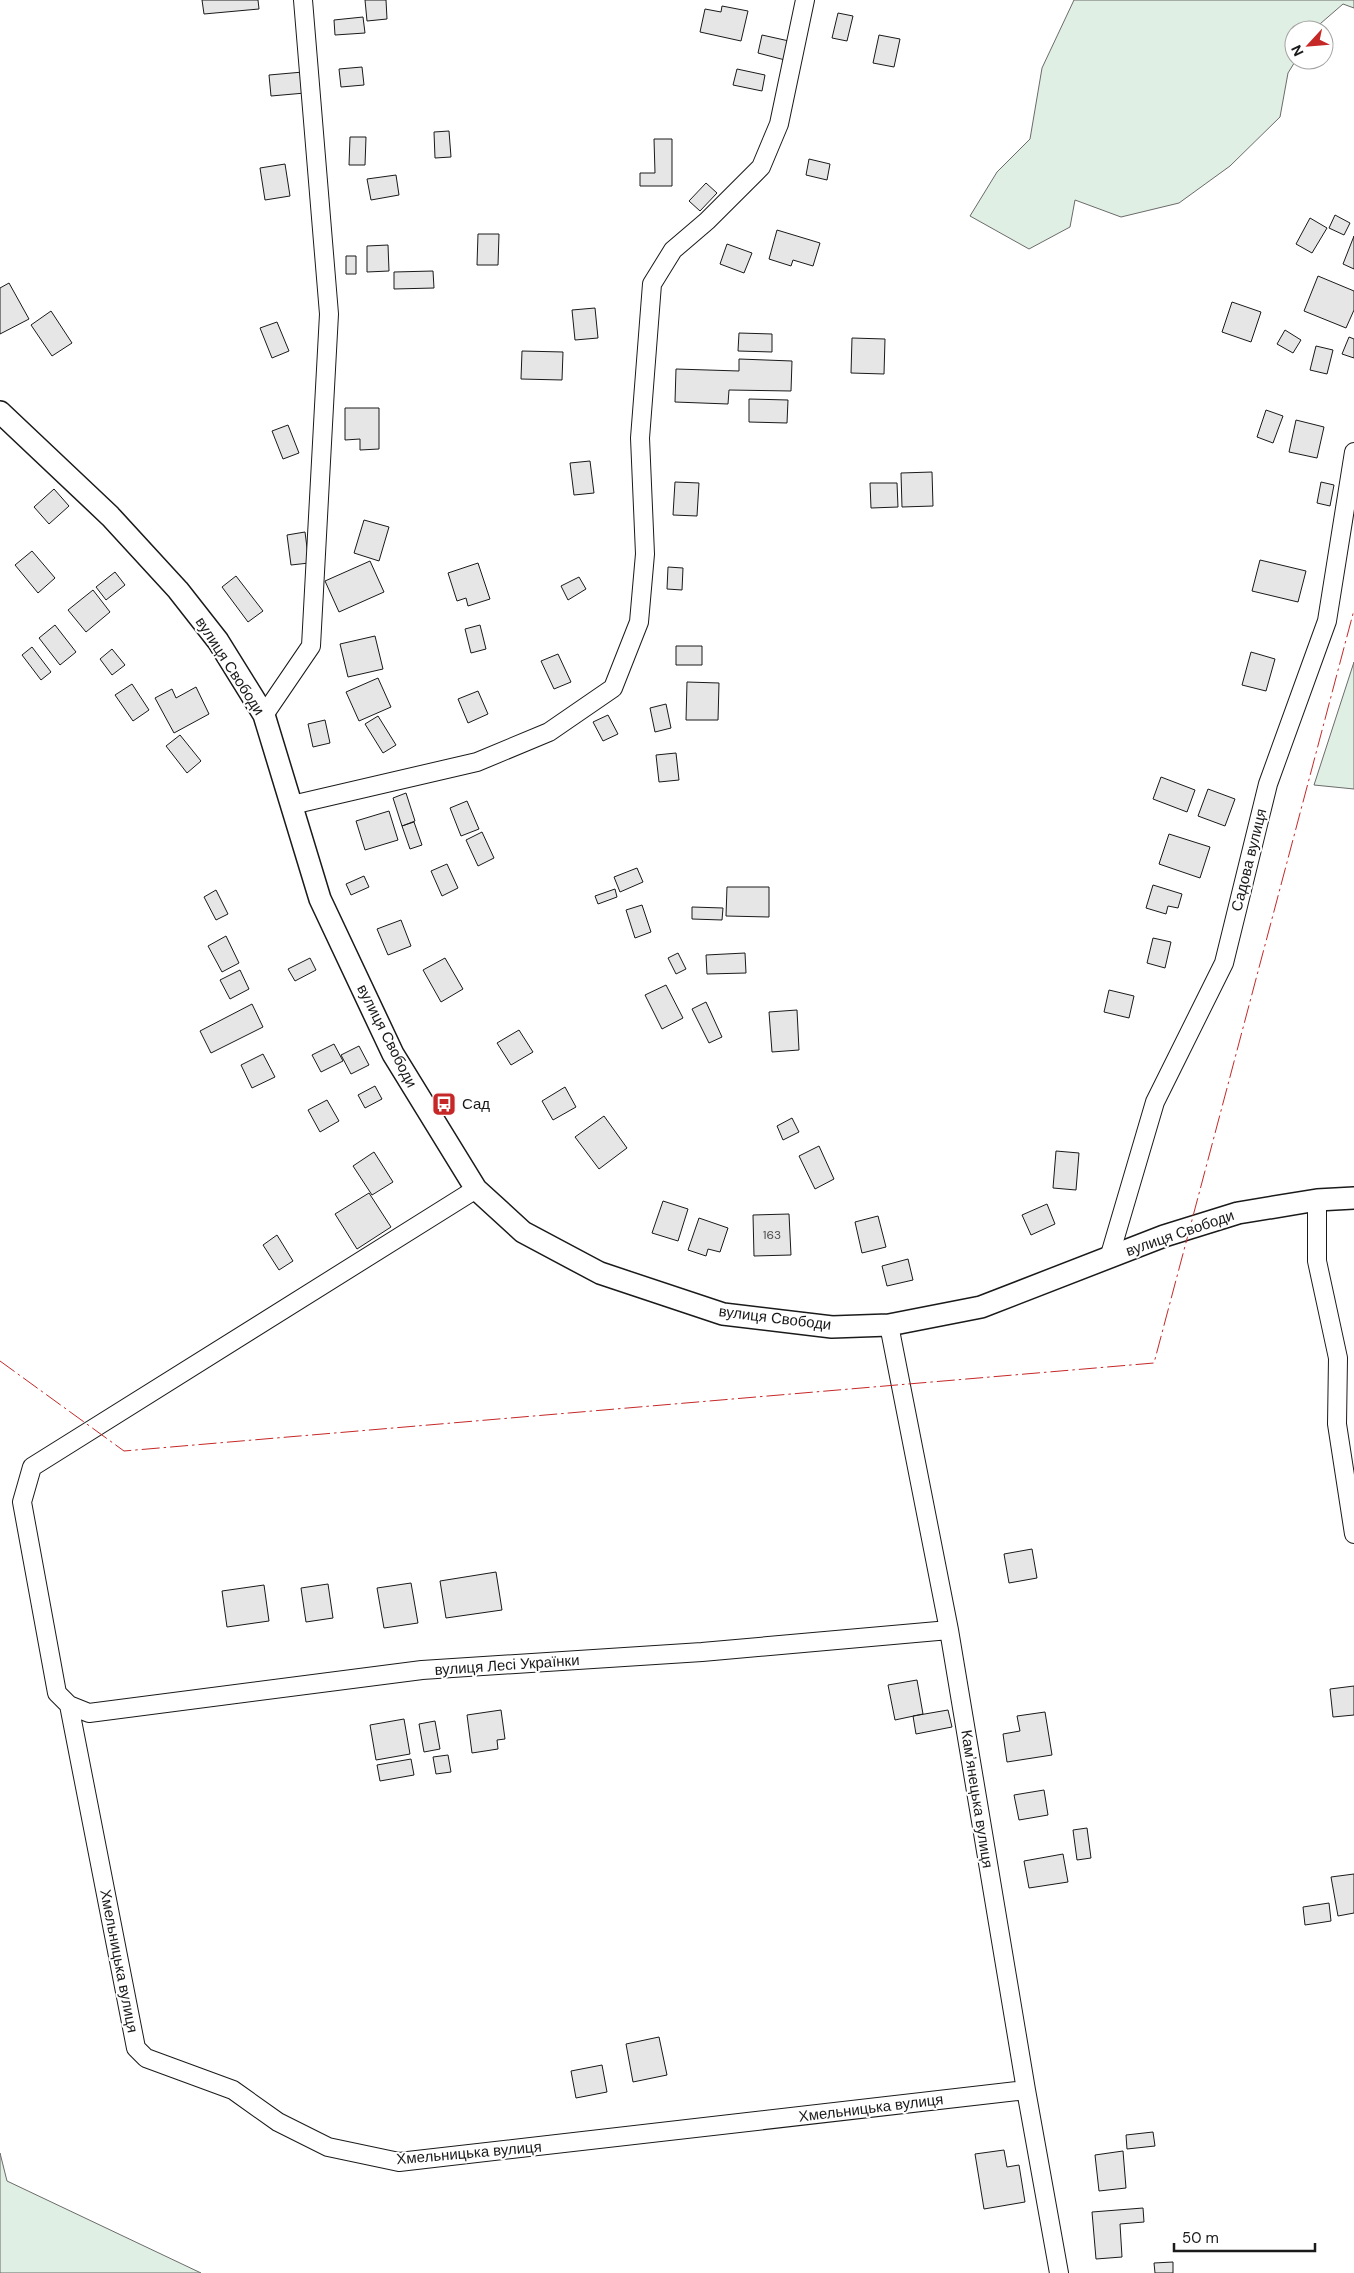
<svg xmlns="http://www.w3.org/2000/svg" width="1354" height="2273" viewBox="0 0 1354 2273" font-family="'DM Sans',sans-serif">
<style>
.green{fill:#e0efe3;stroke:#6a6a6a}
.building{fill:#e6e6e6;stroke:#1a1a1a}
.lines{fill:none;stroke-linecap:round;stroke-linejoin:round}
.minor-casing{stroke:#1a1a1a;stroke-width:20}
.tertiary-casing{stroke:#1a1a1a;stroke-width:24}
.minor{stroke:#fff;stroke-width:18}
.tertiary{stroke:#fff;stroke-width:21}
.power{stroke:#c62828;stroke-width:1;stroke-dasharray:18 4 2.5 4;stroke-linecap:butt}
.labels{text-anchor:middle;stroke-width:4;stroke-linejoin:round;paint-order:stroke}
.number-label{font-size:12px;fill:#4d4d4d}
.street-label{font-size:15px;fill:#1a1a1a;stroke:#fff}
.poi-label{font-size:15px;fill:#1a1a1a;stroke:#fff;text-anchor:start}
</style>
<rect width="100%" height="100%" fill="#fff"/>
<path class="green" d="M 1074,0 L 1354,0 L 1354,8 L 1343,4 L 1313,30 L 1294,30 L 1296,60 L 1288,73 L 1280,117 L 1230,166 L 1179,203 L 1121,217 L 1075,200 L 1070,227 L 1029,249 L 970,216 L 997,172 L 1030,139 L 1042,68 Z
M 1354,662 L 1354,789 L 1314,785 Z
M 0,2153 L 7,2181 L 201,2273 L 0,2273 Z"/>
<path class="building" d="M 202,0 L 258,0 L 259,9 L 204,14 Z
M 365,0 L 386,0 L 387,19 L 367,21 Z
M 722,6 L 748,11 L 741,41 L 700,32 L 705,9 L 721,12 Z
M 838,13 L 853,16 L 847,41 L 832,38 Z
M 363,17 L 365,33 L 335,35 L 334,20 Z
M 762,35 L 789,41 L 785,60 L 758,53 Z
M 879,35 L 900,39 L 894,67 L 873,63 Z
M 362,67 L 364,85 L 341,87 L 339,69 Z
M 737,69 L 765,75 L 762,91 L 733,85 Z
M 303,72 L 305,93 L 271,96 L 269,75 Z
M 449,131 L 451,157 L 435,158 L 434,132 Z
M 350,137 L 366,137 L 365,165 L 349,165 Z
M 654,139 L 672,139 L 672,186 L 640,186 L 640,173 L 655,173 Z
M 809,159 L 830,164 L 827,180 L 806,175 Z
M 285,164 L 290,196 L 265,200 L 260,168 Z
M 396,175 L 399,195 L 371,200 L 367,179 Z
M 706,183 L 717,193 L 700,211 L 689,201 Z
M 1335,215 L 1350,223 L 1344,235 L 1329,228 Z
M 1310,218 L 1327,228 L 1312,253 L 1296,244 Z
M 777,230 L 820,243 L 813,266 L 793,260 L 791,266 L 769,259 Z
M 478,234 L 499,234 L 498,265 L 477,265 Z
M 1354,236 L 1354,269 L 1343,264 Z
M 727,244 L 752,253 L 744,273 L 720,264 Z
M 388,245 L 389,271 L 367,272 L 367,246 Z
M 346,256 L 356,256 L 356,274 L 346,274 Z
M 433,271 L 434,288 L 394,289 L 394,272 Z
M 1318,276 L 1354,291 L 1354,310 L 1346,328 L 1304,311 Z
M 9,283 L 29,319 L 0,334 L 0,288 Z
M 1232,302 L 1261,312 L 1251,342 L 1222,332 Z
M 595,308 L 598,338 L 575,340 L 572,310 Z
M 51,311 L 72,343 L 52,356 L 31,325 Z
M 277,322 L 289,351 L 272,358 L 260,328 Z
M 1285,330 L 1301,340 L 1293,353 L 1277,344 Z
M 739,333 L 772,334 L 772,352 L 738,351 Z
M 1349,337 L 1354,339 L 1354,358 L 1342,354 Z
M 852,338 L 885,339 L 884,374 L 851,373 Z
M 1316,346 L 1333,350 L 1327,374 L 1310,370 Z
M 522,351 L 563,352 L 562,380 L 521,379 Z
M 739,359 L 792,361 L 791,391 L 729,390 L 728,404 L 675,402 L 676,369 L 739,371 Z
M 749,399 L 788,400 L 787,423 L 749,422 Z
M 345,408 L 379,408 L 379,449 L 360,450 L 360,439 L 345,440 Z
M 1266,410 L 1283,416 L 1273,443 L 1257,437 Z
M 1296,420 L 1324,427 L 1317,458 L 1289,452 Z
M 288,425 L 299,453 L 283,459 L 272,431 Z
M 590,461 L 594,493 L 574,495 L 570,463 Z
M 932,472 L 933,506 L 902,507 L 901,473 Z
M 675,482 L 699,483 L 697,516 L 673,515 Z
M 1321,482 L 1334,485 L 1330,506 L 1317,503 Z
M 870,483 L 897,483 L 898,507 L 871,508 Z
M 54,489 L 69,506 L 49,524 L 34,507 Z
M 364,520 L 389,527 L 379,561 L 354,553 Z
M 305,532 L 309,563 L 291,565 L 287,535 Z
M 32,551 L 55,578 L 38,593 L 15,565 Z
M 1260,560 L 1306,571 L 1298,602 L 1252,591 Z
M 370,561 L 384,592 L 339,612 L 325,581 Z
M 478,563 L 490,599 L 468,606 L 466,598 L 457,601 L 448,573 Z
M 668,567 L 683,568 L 682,590 L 667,589 Z
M 115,572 L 125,585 L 106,600 L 96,587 Z
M 236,576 L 263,611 L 248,622 L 222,587 Z
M 579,577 L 586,589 L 568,600 L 561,586 Z
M 93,590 L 110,612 L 86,632 L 68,610 Z
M 55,625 L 76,652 L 60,665 L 39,638 Z
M 480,625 L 486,649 L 471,653 L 465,629 Z
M 375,636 L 383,669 L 348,677 L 340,644 Z
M 676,646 L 702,646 L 702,665 L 676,665 Z
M 32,647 L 51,672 L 41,680 L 22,655 Z
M 112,649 L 125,665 L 112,675 L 100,659 Z
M 1251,652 L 1275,659 L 1266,691 L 1242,685 Z
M 558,654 L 571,682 L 554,689 L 541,661 Z
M 378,678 L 391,707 L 359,721 L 346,692 Z
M 687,682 L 719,683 L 718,720 L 686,720 Z
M 132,684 L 149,710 L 133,721 L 115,695 Z
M 196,687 L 209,714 L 174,733 L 155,698 L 172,689 L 176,698 Z
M 478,691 L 488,714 L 468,723 L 458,699 Z
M 666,704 L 671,728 L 655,732 L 650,708 Z
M 608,715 L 618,734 L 603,741 L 593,722 Z
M 378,716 L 396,745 L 383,753 L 365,724 Z
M 325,720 L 330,743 L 313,747 L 308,724 Z
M 180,735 L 201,761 L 187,773 L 166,746 Z
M 676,753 L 679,780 L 659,782 L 656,755 Z
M 1161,777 L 1195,790 L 1187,812 L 1153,799 Z
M 1208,789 L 1235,799 L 1225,826 L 1198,816 Z
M 406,793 L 415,821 L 402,826 L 393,798 Z
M 467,801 L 479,829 L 461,836 L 450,808 Z
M 389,811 L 398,840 L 365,850 L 356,821 Z
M 414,822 L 422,845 L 410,849 L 402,826 Z
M 482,832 L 494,858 L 478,866 L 466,840 Z
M 1169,834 L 1210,847 L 1200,878 L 1159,864 Z
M 447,864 L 458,888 L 442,896 L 431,871 Z
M 637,868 L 643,882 L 620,892 L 614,877 Z
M 364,876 L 369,887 L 351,895 L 346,884 Z
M 1153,885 L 1182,894 L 1178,908 L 1168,906 L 1166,914 L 1146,908 Z
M 727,887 L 769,887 L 769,917 L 726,916 Z
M 615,889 L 617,897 L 598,904 L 595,896 Z
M 216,890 L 228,914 L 216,920 L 204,897 Z
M 642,905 L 651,932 L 635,938 L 626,910 Z
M 692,907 L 723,908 L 722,920 L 692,919 Z
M 401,920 L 411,946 L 388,955 L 377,929 Z
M 226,936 L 239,963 L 222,972 L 208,946 Z
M 1153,938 L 1171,942 L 1165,968 L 1147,963 Z
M 678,953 L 686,969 L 676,974 L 668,958 Z
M 745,953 L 746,973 L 707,974 L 706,955 Z
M 310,958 L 316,970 L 295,981 L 288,969 Z
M 445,958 L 463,989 L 441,1002 L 423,970 Z
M 240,970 L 249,989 L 230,999 L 220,980 Z
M 666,985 L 683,1018 L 662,1029 L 645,995 Z
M 1109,990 L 1134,996 L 1129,1018 L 1104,1012 Z
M 706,1002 L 722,1037 L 709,1043 L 692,1009 Z
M 252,1004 L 263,1027 L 211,1053 L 200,1031 Z
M 797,1010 L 799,1050 L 772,1052 L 769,1012 Z
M 519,1030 L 533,1052 L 511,1065 L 497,1043 Z
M 334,1044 L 343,1061 L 321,1072 L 312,1055 Z
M 359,1046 L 369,1065 L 351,1074 L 341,1055 Z
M 263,1054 L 275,1077 L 252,1088 L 241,1065 Z
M 375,1086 L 382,1099 L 365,1108 L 358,1095 Z
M 565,1087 L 576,1107 L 553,1120 L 542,1101 Z
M 327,1100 L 339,1121 L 320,1132 L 308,1110 Z
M 604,1116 L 627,1148 L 599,1169 L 575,1137 Z
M 792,1118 L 799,1132 L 783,1140 L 777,1126 Z
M 819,1146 L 834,1179 L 815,1189 L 799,1156 Z
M 1056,1151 L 1079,1153 L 1076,1190 L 1053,1188 Z
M 374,1152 L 393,1182 L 372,1195 L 353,1166 Z
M 369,1193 L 391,1227 L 357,1249 L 335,1214 Z
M 663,1201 L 688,1209 L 678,1241 L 652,1233 Z
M 1047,1204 L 1055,1224 L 1031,1235 L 1022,1215 Z
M 789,1214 L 791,1255 L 754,1256 L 753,1215 Z
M 878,1216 L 886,1247 L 862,1253 L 855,1222 Z
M 699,1218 L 728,1228 L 720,1252 L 708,1249 L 706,1256 L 688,1250 Z
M 277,1235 L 293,1261 L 279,1270 L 263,1245 Z
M 908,1259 L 913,1280 L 887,1286 L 882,1266 Z
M 1032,1549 L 1037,1578 L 1009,1583 L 1004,1554 Z
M 496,1572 L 502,1610 L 446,1618 L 440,1581 Z
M 411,1583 L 418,1623 L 384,1628 L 377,1588 Z
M 328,1584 L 333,1618 L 306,1622 L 301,1588 Z
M 264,1585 L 269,1621 L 227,1627 L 222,1591 Z
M 917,1680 L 923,1714 L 895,1720 L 888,1685 Z
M 1354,1686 L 1354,1715 L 1333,1717 L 1330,1689 Z
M 501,1710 L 505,1739 L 497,1740 L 498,1749 L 472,1753 L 467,1715 Z
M 948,1710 L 952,1727 L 916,1734 L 913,1716 Z
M 1045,1712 L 1052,1755 L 1007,1762 L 1003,1734 L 1020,1731 L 1017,1716 Z
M 404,1719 L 410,1754 L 376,1760 L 370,1725 Z
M 435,1721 L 440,1749 L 424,1752 L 419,1724 Z
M 448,1755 L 451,1772 L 436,1774 L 433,1757 Z
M 411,1759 L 414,1775 L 380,1781 L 377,1765 Z
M 1044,1790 L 1048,1815 L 1019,1820 L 1014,1795 Z
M 1087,1828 L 1091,1858 L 1077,1860 L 1073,1830 Z
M 1063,1854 L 1068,1882 L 1029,1888 L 1024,1861 Z
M 1354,1874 L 1354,1913 L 1338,1916 L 1331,1877 Z
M 1329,1903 L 1331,1921 L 1305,1925 L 1303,1907 Z
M 659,2037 L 667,2075 L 633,2082 L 626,2044 Z
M 602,2065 L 607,2092 L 576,2098 L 571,2071 Z
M 1153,2132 L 1155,2146 L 1127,2149 L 1126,2135 Z
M 1004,2150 L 1007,2167 L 1019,2165 L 1025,2202 L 984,2209 L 975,2154 Z
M 1123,2151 L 1126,2188 L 1099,2191 L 1095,2155 Z
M 1143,2208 L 1144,2222 L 1120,2224 L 1122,2257 L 1096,2259 L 1092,2212 Z
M 1173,2262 L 1173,2273 L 1155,2273 L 1154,2263 Z"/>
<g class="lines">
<g class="minor-casing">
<path id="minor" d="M 264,715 L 311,646 L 329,314 L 303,0
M 292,805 L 477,762 L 549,732 L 613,688 L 639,622 L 645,554 L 640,438 L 652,284 L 673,250 L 707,221 L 761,167 L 779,124 L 805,0
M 476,1189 L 32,1467 L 22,1502 L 57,1693 L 69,1705 L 89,1713 L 422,1670 L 702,1652 L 949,1630
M 1317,1200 L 1317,1261 L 1338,1358 L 1337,1424 L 1354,1534
M 1109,1258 L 1155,1102 L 1224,963 L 1268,784 L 1327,621 L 1354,452
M 889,1325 L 949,1630 L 1026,2090 L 1059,2273
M 69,1705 L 136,2048 L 146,2058 L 233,2090 L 278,2122 L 328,2147 L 399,2162 L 1026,2090"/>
</g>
<g class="tertiary-casing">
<path id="tertiary" d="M 0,412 L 110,516 L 178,590 L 218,641 L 264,715 L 320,899 L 393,1054 L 476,1189 L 523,1232 L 600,1273 L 723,1314 L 832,1327 L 889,1325 L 981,1307 L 1164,1236 L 1238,1213 L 1317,1200 L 1354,1198"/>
</g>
<use href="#minor" class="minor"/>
<use href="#tertiary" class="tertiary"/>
<path class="power" d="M 0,1361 L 124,1451 L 1154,1363 L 1354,610"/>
</g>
<defs>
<g id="bus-square" transform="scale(1.25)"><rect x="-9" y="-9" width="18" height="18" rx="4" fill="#c62828" stroke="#fff"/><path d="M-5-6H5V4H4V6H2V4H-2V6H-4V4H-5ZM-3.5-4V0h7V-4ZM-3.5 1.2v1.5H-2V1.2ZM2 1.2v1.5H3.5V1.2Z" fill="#fff"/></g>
</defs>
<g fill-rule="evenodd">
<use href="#bus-square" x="444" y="1104"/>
</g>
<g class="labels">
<g class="number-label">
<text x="772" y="1239">163</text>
</g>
<g class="street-label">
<text transform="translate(230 666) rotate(57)" y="5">вулиця Свободи</text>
<text transform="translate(1249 860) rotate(-76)" y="5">Садова вулиця</text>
<text transform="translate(387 1036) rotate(63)" y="5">вулиця Свободи</text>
<text transform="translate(1180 1233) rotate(-19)" y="5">вулиця Свободи</text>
<text transform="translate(775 1318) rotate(7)" y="5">вулиця Свободи</text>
<text transform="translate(507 1665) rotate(-4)" y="5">вулиця Лесі Українки</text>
<text transform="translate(977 1799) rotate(81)" y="5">Камʼянецька вулиця</text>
<text transform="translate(119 1961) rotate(79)" y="5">Хмельницька вулиця</text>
<text transform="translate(871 2108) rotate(-7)" y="5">Хмельницька вулиця</text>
<text transform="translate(469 2153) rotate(-5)" y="5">Хмельницька вулиця</text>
</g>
<g class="poi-label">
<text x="462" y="1109">Сад</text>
</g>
</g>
<g transform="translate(1309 45) rotate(244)"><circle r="24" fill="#ffffff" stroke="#a3a3a3"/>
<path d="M0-4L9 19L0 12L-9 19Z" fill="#c62828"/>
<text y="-8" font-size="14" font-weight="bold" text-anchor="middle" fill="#1a1a1a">N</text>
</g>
<path d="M1174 2243v8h141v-8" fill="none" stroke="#1a1a1a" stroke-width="2.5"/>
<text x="1182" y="2243" font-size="15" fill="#1a1a1a" stroke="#ffffff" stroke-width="4" paint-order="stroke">50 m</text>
</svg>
